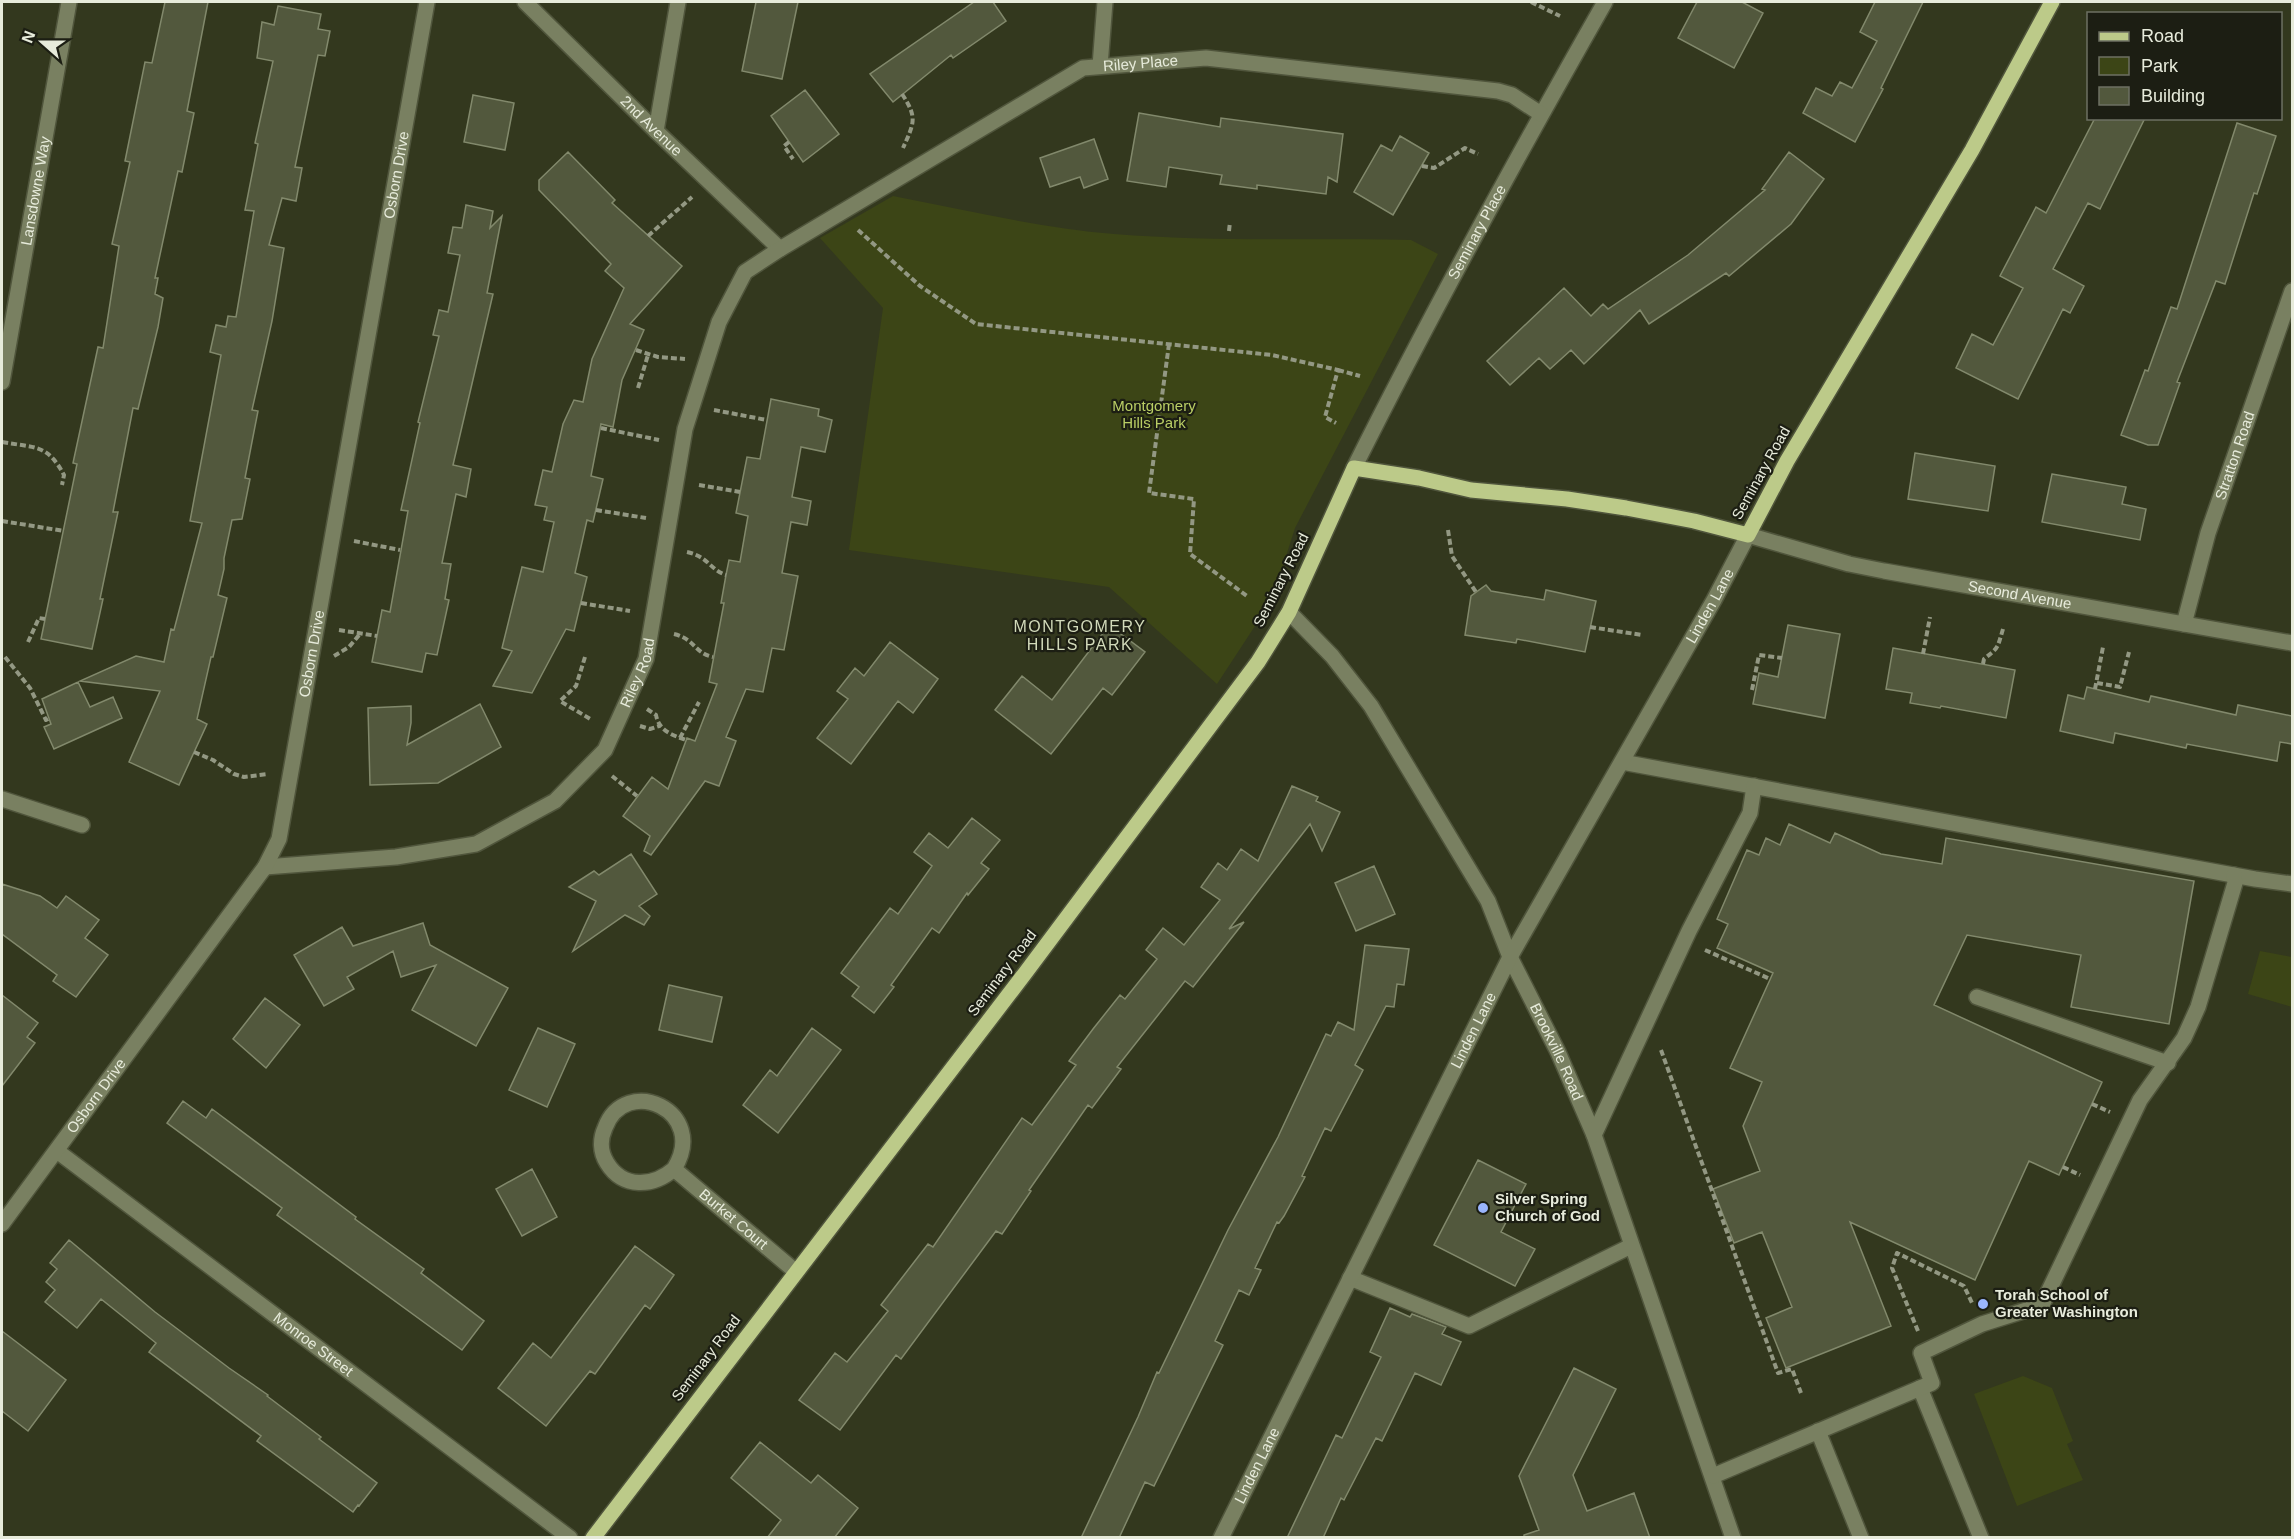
<svg xmlns="http://www.w3.org/2000/svg" width="2294" height="1539" viewBox="0 0 2294 1539" font-family="Arial,sans-serif">
<style>
.park{fill:#3c4516}
.building{fill:#52583d;stroke:#82896c;stroke-width:1.5}
.lines{fill:none;stroke-linecap:round;stroke-linejoin:round}
.minor-casing{stroke:#50553c;stroke-width:18}
.major-casing{stroke:#50553c;stroke-width:18}
.path{stroke:#939883;stroke-width:4;stroke-dasharray:6 3;stroke-linecap:butt}
.minor{stroke:#798061;stroke-width:15}
.major{stroke:#bcca89;stroke-width:15}
.poi-dot{fill:#9ab5fd;stroke:#1c1e13;stroke-width:2}
.labels{text-anchor:middle;stroke-width:4.5;stroke-linejoin:round;paint-order:stroke}
.street-label{font-size:15px;fill:#e7ebdb;stroke:#1c1e13}
.park-label{font-size:15px;fill:#bace65;stroke:#1c1e13}
.poi-label{font-size:15px;font-weight:bold;fill:#e7ebdb;stroke:#1c1e13;text-anchor:start}
.neighbourhood-label{font-size:16px;letter-spacing:1.5px;fill:#d2daba;stroke:#1c1e13}
</style>
<rect width="100%" height="100%" fill="#33381e"/>
<path class="park" d="M 893,196 C 966,210 1040,228 1114,234 C 1212,242 1312,238 1411,240 L 1438,254 L 1295,528 L 1272,600 L 1217,684 L 1109,587 L 849,550 L 883,308 L 820,238 Z
M 2260,951 L 2292,957 L 2292,1007 L 2248,994 Z
M 2023,1376 L 2052,1388 L 2073,1441 L 2067,1444 L 2083,1480 L 2017,1506 L 1974,1394 Z"/>
<path class="building" d="M 165,2 L 208,2 L 187,111 L 194,113 L 182,172 L 178,171 L 155,278 L 158,278 L 155,294 L 163,298 L 158,327 L 138,409 L 133,408 L 113,512 L 118,512 L 100,599 L 103,599 L 92,649 L 41,639 L 77,464 L 73,463 L 98,347 L 103,348 L 119,246 L 112,244 L 130,162 L 125,161 L 145,62 L 152,63 Z
M 756,2 L 798,2 L 782,79 L 742,71 Z
M 974,2 L 993,2 L 1006,21 L 953,58 L 951,55 L 893,102 L 870,74 Z
M 1697,2 L 1742,2 L 1763,13 L 1734,68 L 1678,38 Z
M 1875,2 L 1923,2 L 1881,88 L 1883,89 L 1855,142 L 1803,113 L 1816,88 L 1832,96 L 1840,82 L 1852,88 L 1877,41 L 1860,32 Z
M 278,6 L 321,14 L 318,29 L 330,31 L 325,56 L 318,55 L 295,167 L 302,168 L 296,201 L 282,198 L 269,245 L 284,248 L 272,321 L 252,410 L 258,411 L 245,478 L 250,479 L 242,519 L 232,520 L 224,558 L 224,569 L 218,595 L 227,598 L 213,657 L 211,657 L 197,719 L 207,724 L 179,785 L 129,762 L 160,691 L 80,681 L 136,656 L 164,662 L 171,629 L 174,630 L 202,523 L 190,521 L 221,355 L 210,352 L 216,325 L 226,327 L 228,316 L 236,317 L 254,211 L 245,210 L 258,144 L 255,143 L 273,61 L 257,58 L 262,22 L 274,25 Z
M 805,90 L 839,134 L 803,162 L 771,116 Z
M 473,95 L 514,103 L 505,150 L 464,142 Z
M 1139,113 L 1220,127 L 1221,118 L 1343,134 L 1337,182 L 1328,177 L 1326,194 L 1257,185 L 1257,189 L 1220,184 L 1222,175 L 1169,167 L 1166,187 L 1127,181 Z
M 2095,118 L 2145,118 L 2100,209 L 2088,203 L 2053,269 L 2084,286 L 2070,313 L 2063,309 L 2018,399 L 1956,368 L 1972,334 L 1993,345 L 2023,288 L 2000,276 L 2036,207 L 2046,213 Z
M 2237,123 L 2276,136 L 2257,194 L 2254,193 L 2225,284 L 2216,281 L 2177,382 L 2180,383 L 2158,445 L 2148,445 L 2121,435 L 2145,370 L 2148,371 L 2171,307 L 2177,309 Z
M 1400,136 L 1429,153 L 1393,215 L 1354,192 L 1381,145 L 1392,151 Z
M 1094,139 L 1108,179 L 1084,188 L 1080,177 L 1050,187 L 1040,158 Z
M 568,152 L 615,200 L 612,203 L 682,266 L 630,324 L 644,330 L 622,380 L 613,427 L 601,424 L 591,476 L 603,479 L 593,522 L 587,520 L 575,573 L 587,577 L 574,631 L 566,629 L 532,693 L 493,686 L 512,651 L 502,648 L 522,567 L 543,572 L 554,522 L 544,520 L 547,507 L 535,505 L 543,470 L 552,472 L 563,424 L 574,400 L 583,402 L 592,359 L 624,288 L 605,271 L 611,264 L 539,190 L 539,180 Z
M 1789,152 L 1824,179 L 1791,224 L 1729,276 L 1726,273 L 1649,324 L 1640,310 L 1584,364 L 1571,350 L 1550,369 L 1539,358 L 1510,385 L 1487,361 L 1564,288 L 1591,316 L 1603,304 L 1608,309 L 1688,255 L 1765,190 L 1762,189 Z
M 466,205 L 493,211 L 490,228 L 502,216 L 487,293 L 493,294 L 453,465 L 471,469 L 466,497 L 456,494 L 442,563 L 451,564 L 445,599 L 449,600 L 437,655 L 426,653 L 422,672 L 372,662 L 382,610 L 390,612 L 408,511 L 401,510 L 420,423 L 418,422 L 439,336 L 433,335 L 439,310 L 448,312 L 460,255 L 448,253 L 453,227 L 462,228 Z
M 771,399 L 819,409 L 818,416 L 832,420 L 825,452 L 801,447 L 792,497 L 811,501 L 807,525 L 791,522 L 782,573 L 798,576 L 784,650 L 772,648 L 763,692 L 746,689 L 726,737 L 736,741 L 719,786 L 705,781 L 651,855 L 644,851 L 650,836 L 623,816 L 652,777 L 668,789 L 687,738 L 695,741 L 717,684 L 709,682 L 724,603 L 721,603 L 726,575 L 729,560 L 740,562 L 748,516 L 736,513 L 747,457 L 760,459 Z
M 1915,453 L 1995,466 L 1988,511 L 1908,499 Z
M 2052,474 L 2126,487 L 2122,504 L 2146,509 L 2140,540 L 2042,522 Z
M 1486,585 L 1491,591 L 1544,600 L 1546,590 L 1596,601 L 1585,652 L 1517,639 L 1516,643 L 1465,635 L 1471,596 Z
M 1109,625 L 1145,652 L 1112,695 L 1103,688 L 1051,754 L 995,710 L 1022,676 L 1052,700 Z
M 1788,625 L 1840,634 L 1825,718 L 1753,704 L 1759,673 L 1778,677 Z
M 890,642 L 938,679 L 913,713 L 898,701 L 851,764 L 817,738 L 848,699 L 837,691 L 855,668 L 864,676 Z
M 1893,648 L 2015,670 L 2006,718 L 1941,706 L 1940,708 L 1910,703 L 1912,693 L 1886,689 Z
M 78,682 L 90,707 L 113,697 L 122,718 L 54,749 L 44,727 L 51,724 L 42,699 Z
M 2087,687 L 2149,702 L 2151,696 L 2236,715 L 2238,705 L 2292,716 L 2292,744 L 2280,742 L 2277,761 L 2187,744 L 2186,748 L 2115,733 L 2113,743 L 2060,731 L 2068,695 L 2084,699 Z
M 480,704 L 501,747 L 438,783 L 370,785 L 368,708 L 411,706 L 411,723 L 407,745 Z
M 1292,786 L 1318,797 L 1316,801 L 1340,812 L 1322,851 L 1310,824 L 1229,929 L 1244,922 L 1193,987 L 1185,981 L 1117,1067 L 1121,1069 L 1092,1108 L 1088,1105 L 1029,1190 L 1031,1191 L 1002,1234 L 996,1231 L 901,1359 L 896,1355 L 840,1430 L 799,1400 L 835,1353 L 847,1362 L 888,1311 L 881,1305 L 928,1244 L 933,1247 L 1022,1118 L 1032,1125 L 1076,1065 L 1069,1061 L 1093,1029 L 1120,995 L 1125,999 L 1157,959 L 1146,950 L 1163,928 L 1184,945 L 1220,900 L 1201,887 L 1218,863 L 1227,870 L 1241,849 L 1258,861 Z
M 972,818 L 1000,840 L 981,863 L 989,869 L 968,895 L 967,893 L 939,933 L 932,928 L 891,985 L 894,987 L 874,1013 L 852,996 L 859,987 L 841,973 L 890,908 L 898,914 L 932,866 L 914,852 L 929,833 L 948,848 Z
M 1789,824 L 1830,843 L 1835,833 L 1881,854 L 1942,864 L 1946,838 L 2194,881 L 2169,1024 L 2071,1007 L 2081,955 L 1967,935 L 1934,1005 L 2102,1082 L 2059,1175 L 2029,1161 L 1975,1280 L 1850,1222 L 1891,1326 L 1786,1368 L 1766,1318 L 1792,1307 L 1762,1232 L 1734,1243 L 1713,1189 L 1760,1171 L 1743,1126 L 1762,1082 L 1730,1068 L 1773,973 L 1717,948 L 1728,924 L 1717,919 L 1747,850 L 1759,855 L 1766,838 L 1780,845 Z
M 631,854 L 657,894 L 639,906 L 650,916 L 644,925 L 625,915 L 573,951 L 596,901 L 569,887 L 594,871 L 599,875 Z
M 1374,866 L 1395,914 L 1356,931 L 1335,883 Z
M 2,884 L 40,896 L 57,908 L 66,896 L 99,920 L 85,938 L 108,955 L 76,997 L 53,981 L 57,975 L 2,934 Z
M 423,923 L 430,945 L 508,988 L 476,1046 L 412,1010 L 436,965 L 401,977 L 393,951 L 347,977 L 354,989 L 324,1006 L 294,955 L 342,927 L 353,946 Z
M 1365,945 L 1409,949 L 1404,985 L 1397,984 L 1394,1007 L 1386,1006 L 1355,1065 L 1363,1070 L 1331,1131 L 1325,1128 L 1302,1176 L 1305,1177 L 1284,1216 L 1279,1223 L 1277,1222 L 1255,1268 L 1261,1270 L 1249,1295 L 1239,1290 L 1215,1341 L 1223,1345 L 1154,1486 L 1145,1482 L 1119,1538 L 1081,1538 L 1138,1417 L 1157,1372 L 1159,1373 L 1228,1230 L 1278,1137 L 1326,1034 L 1331,1036 L 1338,1022 L 1354,1030 Z
M 669,985 L 722,997 L 712,1042 L 659,1030 Z
M 2,995 L 38,1023 L 27,1037 L 35,1043 L 2,1086 Z
M 265,998 L 300,1025 L 266,1068 L 233,1039 Z
M 538,1028 L 575,1044 L 547,1107 L 509,1090 Z
M 812,1028 L 841,1050 L 778,1133 L 743,1105 L 770,1070 L 777,1076 Z
M 183,1101 L 206,1118 L 212,1109 L 356,1217 L 355,1219 L 424,1269 L 421,1273 L 484,1321 L 462,1350 L 277,1215 L 282,1208 L 167,1123 Z
M 1478,1160 L 1526,1184 L 1501,1232 L 1535,1249 L 1515,1286 L 1434,1245 Z
M 532,1169 L 557,1217 L 522,1236 L 496,1189 Z
M 69,1240 L 155,1312 L 229,1368 L 268,1395 L 267,1396 L 321,1437 L 319,1439 L 377,1483 L 359,1506 L 358,1505 L 353,1512 L 257,1441 L 261,1436 L 149,1352 L 156,1343 L 101,1299 L 77,1328 L 45,1302 L 55,1290 L 46,1282 L 57,1269 L 50,1263 Z
M 635,1246 L 674,1275 L 650,1309 L 645,1305 L 595,1374 L 590,1371 L 546,1426 L 498,1388 L 533,1343 L 551,1358 Z
M 1390,1308 L 1410,1317 L 1412,1314 L 1446,1327 L 1442,1334 L 1461,1342 L 1441,1385 L 1415,1373 L 1382,1441 L 1376,1438 L 1344,1500 L 1341,1498 L 1323,1538 L 1287,1538 L 1336,1435 L 1342,1438 L 1381,1357 L 1370,1352 Z
M 2,1331 L 66,1380 L 28,1431 L 2,1411 Z
M 1574,1368 L 1616,1389 L 1573,1475 L 1587,1511 L 1634,1493 L 1650,1538 L 1524,1538 L 1524,1535 L 1539,1530 L 1519,1476 Z
M 760,1442 L 811,1483 L 818,1475 L 858,1508 L 834,1538 L 767,1538 L 781,1520 L 731,1478 Z"/>
<g class="lines">
<g class="minor-casing">
<g id="minor">
<path id="s1" d="M 525,2 L 656,131 L 780,249"/>
<path d="M 1100,66 L 1105,2"/>
<path d="M 656,131 L 678,2"/>
<path id="s2" d="M 2,382 L 69,2"/>
<path id="s3" d="M 1354,468 C 1433,310 1518,155 1605,2"/>
<path id="s4" d="M 1289,612 L 1332,656 L 1371,706 L 1488,901 L 1510,957 L 1558,1052 L 1594,1135 L 1733,1538"/>
<path id="s5" d="M 2184,624 L 2208,533 L 2292,291"/>
<path d="M 1622,762 L 2255,879 L 2292,884"/>
<path d="M 2,799 L 82,825"/>
<path id="s6" d="M 265,867 L 396,857 L 476,844 L 555,801 L 605,750 L 646,659 L 685,429 L 719,322 L 745,272 L 780,249 L 1083,68 L 1206,58 L 1498,91 L 1512,95 L 1541,114"/>
<path d="M 1977,997 L 2168,1063"/>
<path d="M 1594,1135 L 1689,931 L 1750,813 L 1754,786"/>
<path id="s7" d="M 57,1151 L 570,1538"/>
<path id="s8" d="M 674,1169 C 710,1111 625,1073 605,1128 C 600,1139 600,1152 607,1163 C 623,1189 653,1187 674,1169 L 795,1271"/>
<path id="s9" d="M 2,1224 L 265,867 L 279,839 L 427,2"/>
<path d="M 1350,1278 L 1469,1326 L 1631,1246"/>
<path d="M 1920,1388 L 1981,1538"/>
<path d="M 1818,1431 L 1861,1538"/>
<path d="M 1713,1476 L 1932,1383 L 1921,1353 L 1982,1324 L 2042,1305 L 2140,1100 L 2184,1038 L 2198,1007 L 2235,883 L 2234,875"/>
<path id="s10" d="M 1221,1538 L 1510,957 L 1714,600 L 1748,535 L 1849,564 L 1884,571 L 2292,643"/>
</g>
</g>
<g class="major-casing">
<path id="major" d="M 593,1538 L 1026,972 L 1258,662 L 1289,612 L 1354,468 L 1419,478 L 1471,490 L 1567,499 L 1626,508 L 1694,521 L 1748,535 L 1787,461 L 1972,150 L 2052,2"/>
</g>
<path class="path" d="M 1531,2 L 1560,16
M 902,94 C 918,118 914,123 903,148
M 789,142 L 784,146 L 793,159
M 1422,166 L 1434,168 L 1465,148 L 1478,154
M 858,230 L 920,286 L 976,324 L 1272,355 L 1338,370 L 1325,417 L 1336,423
M 1229,231 L 1230,222
M 648,236 L 692,197
M 1169,344 L 1149,493 L 1194,499 L 1190,554 L 1247,596
M 636,350 L 658,357 L 685,359
M 1338,370 L 1360,376
M 638,388 L 648,355
M 714,410 L 767,420
M 601,428 L 659,440
M 2,442 C 34,448 47,443 64,475 L 62,485
M 699,485 L 740,492
M 596,510 L 646,518
M 2,521 L 64,531
M 1448,530 L 1452,556 L 1476,592
M 354,541 L 400,550
M 687,552 C 709,557 709,569 726,575
M 581,603 L 630,611
M 1590,627 L 1642,635
M 339,630 L 377,636
M 674,634 C 695,639 694,653 713,657
M 28,642 L 39,618 L 45,619
M 1923,654 L 1930,617
M 334,656 L 349,647 L 360,634
M 5,657 L 30,688 L 46,720 L 50,718
M 585,657 L 576,686 L 560,701 L 592,720
M 1983,664 L 1984,659 C 1999,647 1997,649 2003,629
M 2097,683 L 2120,687 L 2129,652
M 2095,689 L 2103,647
M 1752,690 L 1759,655 L 1782,658
M 647,709 L 656,715 C 659,731 672,735 686,740
M 640,726 L 650,729 L 659,726
M 680,738 L 699,702
M 194,752 L 213,760 L 234,774 L 244,777 L 268,774
M 612,776 L 637,796
M 1705,950 L 1770,979
M 1661,1050 L 1778,1373 L 1792,1369 L 1801,1393
M 2092,1104 L 2110,1112
M 2063,1167 L 2080,1175
M 1918,1331 L 1892,1268 L 1897,1253 L 1964,1286 L 1973,1305"/>
<use href="#minor" class="minor"/>
<use href="#major" class="major"/>
</g>
<g class="poi-dot">
<circle cx="1483" cy="1208" r="6"/>
<circle cx="1983" cy="1304" r="6"/>
</g>
<g class="labels">
<g class="street-label">
<text dy="5" stroke="none"><textPath href="#s6" startOffset="1328">Riley Place</textPath></text>
<text dy="5" stroke="none"><textPath href="#s1" startOffset="177">2nd Avenue</textPath></text>
<text dy="5" stroke="none"><textPath href="#s9" startOffset="1149">Osborn Drive</textPath></text>
<text dy="5" stroke="none"><textPath href="#s2" startOffset="194">Lansdowne Way</textPath></text>
<text dy="5" stroke="none"><textPath href="#s3" startOffset="266">Seminary Place</textPath></text>
<text dy="5" stroke="none"><textPath href="#s5" startOffset="176">Stratton Road</textPath></text>
<text transform="translate(1761 473) rotate(-61)" y="5">Seminary Road</text>
<text transform="translate(1281 580) rotate(-63)" y="5">Seminary Road</text>
<text dy="5" stroke="none"><textPath href="#s10" startOffset="1412">Second Avenue</textPath></text>
<text dy="5" stroke="none"><textPath href="#s10" startOffset="1053">Linden Lane</textPath></text>
<text dy="5" stroke="none"><textPath href="#s9" startOffset="663">Osborn Drive</textPath></text>
<text dy="5" stroke="none"><textPath href="#s6" startOffset="458">Riley Road</textPath></text>
<text transform="translate(1002 973) rotate(-53)" y="5">Seminary Road</text>
<text dy="5" stroke="none"><textPath href="#s10" startOffset="567">Linden Lane</textPath></text>
<text dy="5" stroke="none"><textPath href="#s4" startOffset="518">Brookville Road</textPath></text>
<text dy="5" stroke="none"><textPath href="#s9" startOffset="159">Osborn Drive</textPath></text>
<text dy="5" stroke="none"><textPath href="#s8" startOffset="333">Burket Court</textPath></text>
<text dy="5" stroke="none"><textPath href="#s7" startOffset="321">Monroe Street</textPath></text>
<text transform="translate(706 1358) rotate(-53)" y="5">Seminary Road</text>
<text dy="5" stroke="none"><textPath href="#s10" startOffset="81">Linden Lane</textPath></text>
</g>
<g class="park-label">
<text x="1154" y="411">Montgomery<tspan x="1154" dy="17">Hills Park</tspan></text>
</g>
<g class="poi-label">
<text x="1495" y="1204">Silver Spring<tspan x="1495" dy="17">Church of God</tspan></text>
<text x="1995" y="1300">Torah School of<tspan x="1995" dy="17">Greater Washington</tspan></text>
</g>
<g class="neighbourhood-label">
<text x="1080" y="632">MONTGOMERY<tspan x="1080" dy="18">HILLS PARK</tspan></text>
</g>
</g>
<rect width="2294" height="1539" fill="none" stroke="#e7ebdb" stroke-width="6"/>
<rect x="2087" y="12" width="195" height="108" fill="#1c1e13" stroke="#6d7063" stroke-width="1.5"/>
<rect x="2099" y="32" width="30" height="9" fill="#bcca89" stroke="#6d7063" stroke-width="1.5"/>
<text x="2141" y="42" font-size="18" fill="#e7ebdb">Road</text>
<rect x="2099" y="57" width="30" height="18" fill="#3c4516" stroke="#6d7063" stroke-width="1.5"/>
<text x="2141" y="72" font-size="18" fill="#e7ebdb">Park</text>
<rect x="2099" y="87" width="30" height="18" fill="#52583d" stroke="#6d7063" stroke-width="1.5"/>
<text x="2141" y="102" font-size="18" fill="#e7ebdb">Building</text>
<g transform="translate(42 42) rotate(291)" stroke="#1c1e13" stroke-width="4.5" paint-order="stroke">
<path d="M0-4.5L10 22L0 15L-10 22Z" fill="#e7ebdb"/>
<text y="-9" font-size="16" font-weight="bold" text-anchor="middle" fill="#e7ebdb">N</text>
</g>
</svg>
